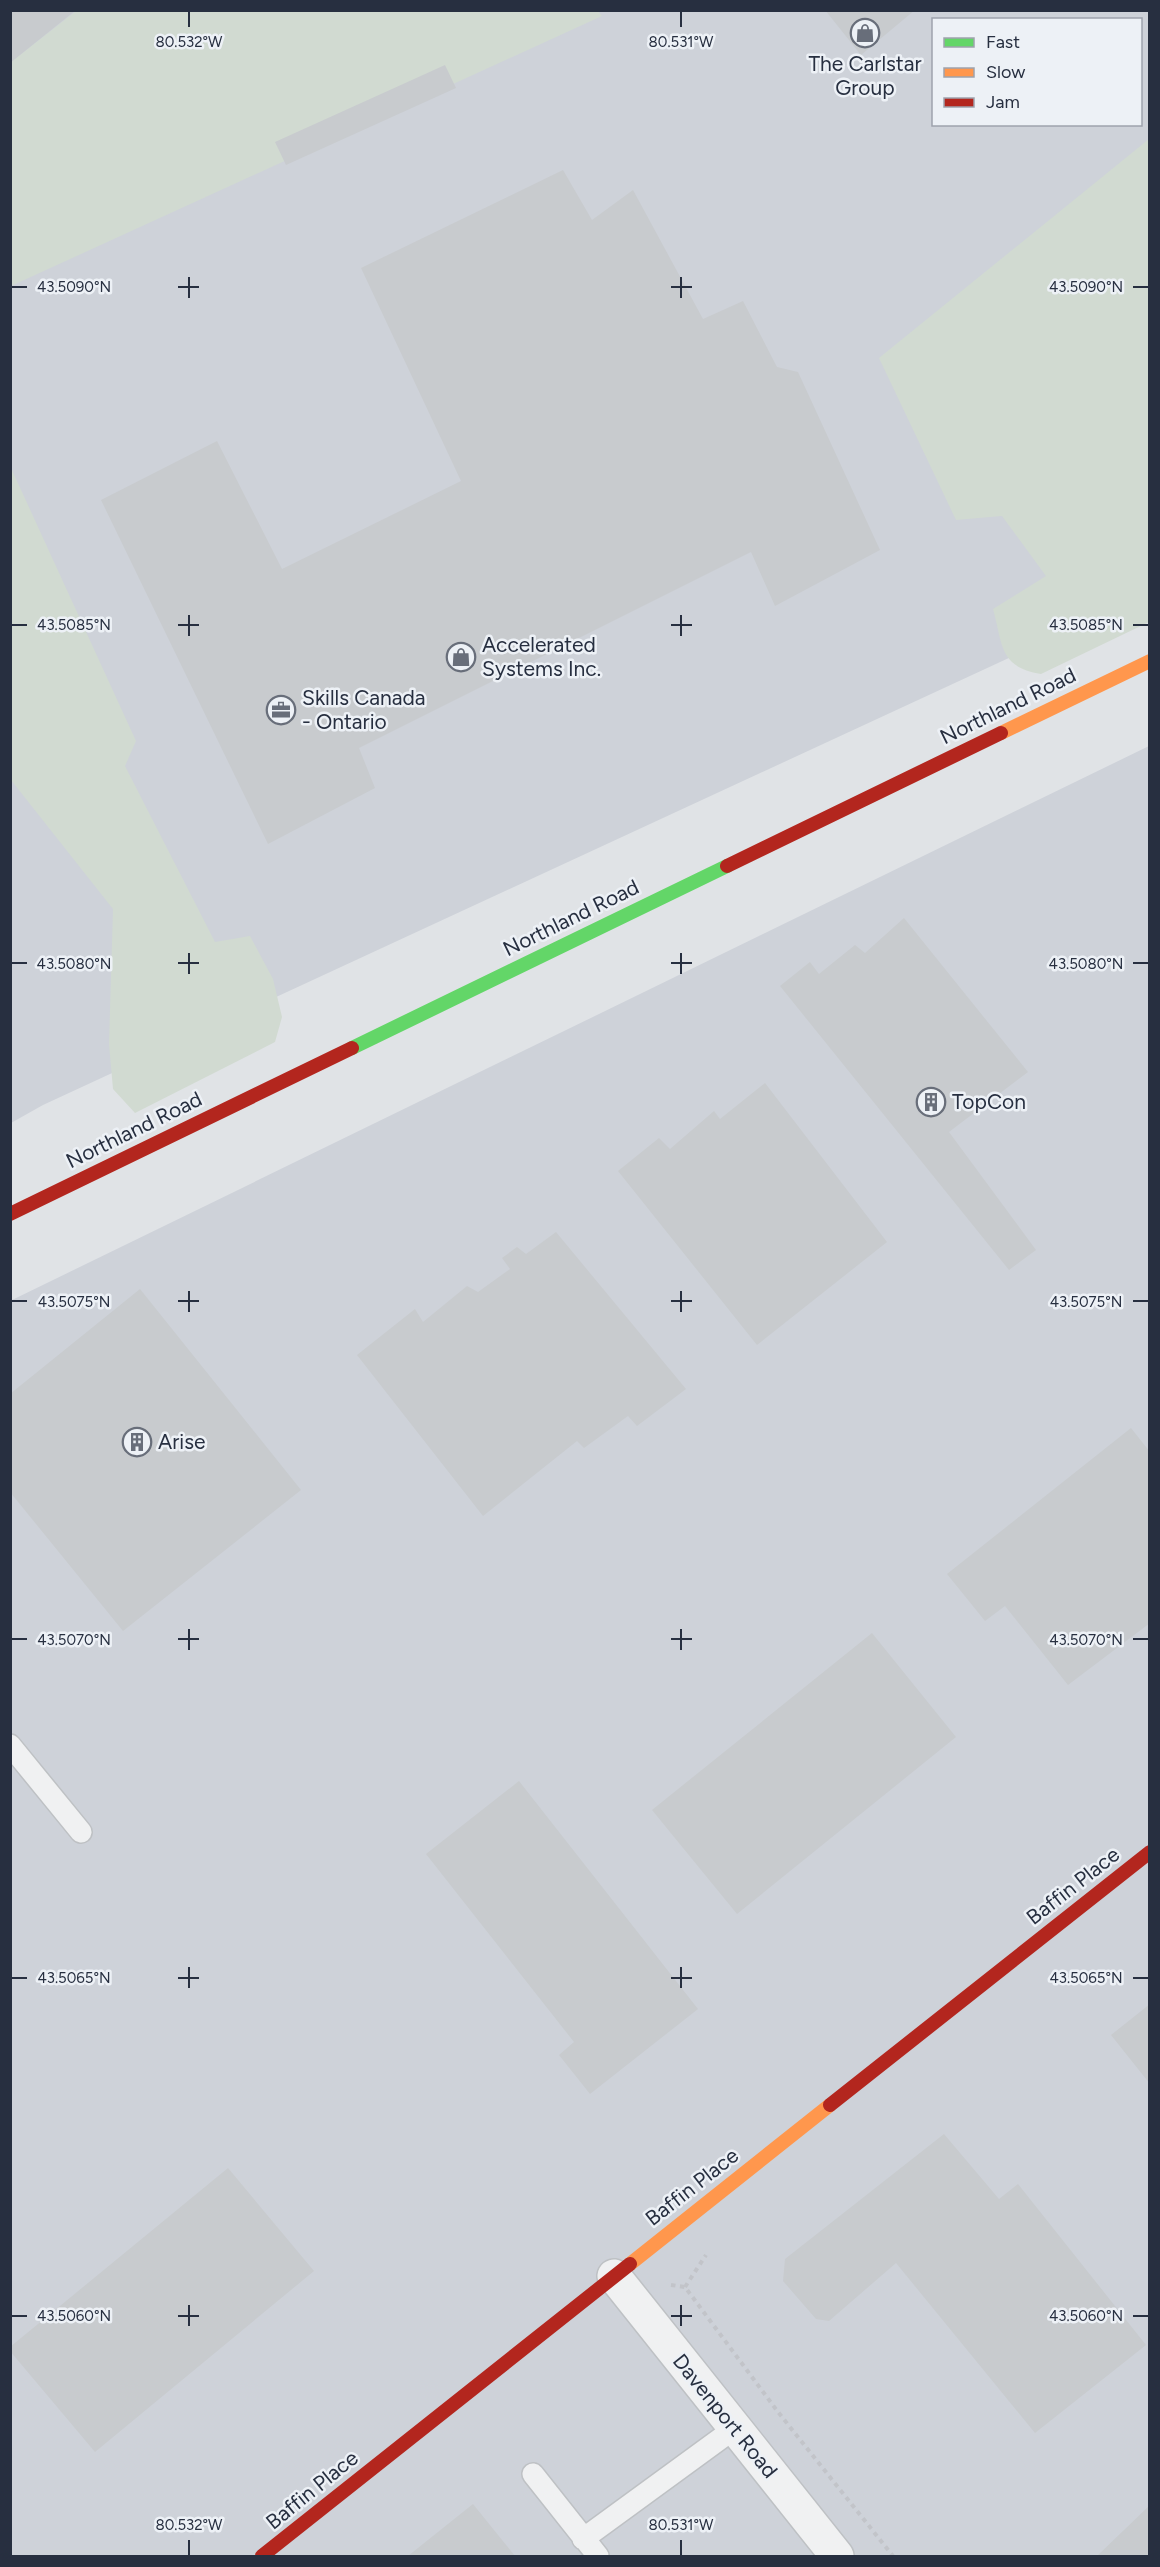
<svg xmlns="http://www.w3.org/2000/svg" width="1160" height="2567" viewBox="0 0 1160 2567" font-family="Figtree,sans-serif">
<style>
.built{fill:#ced2d9;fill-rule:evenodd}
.green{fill:#d1dad1}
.building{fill:#c8cbce}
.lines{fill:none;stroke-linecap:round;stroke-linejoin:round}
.lane-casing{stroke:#bec1c4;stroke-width:24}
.street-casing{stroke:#bec1c4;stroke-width:36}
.path{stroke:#c2c4c9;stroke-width:4;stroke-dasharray:4.5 4.5;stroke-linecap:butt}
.lane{stroke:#f0f1f2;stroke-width:21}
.street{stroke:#f0f1f2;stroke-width:33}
.fast{stroke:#63d668;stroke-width:14}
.slow{stroke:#ff974d;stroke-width:14}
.jam{stroke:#b3261e;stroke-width:14}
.ticks{fill:none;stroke:#272f40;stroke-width:2}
.labels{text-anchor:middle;stroke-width:5;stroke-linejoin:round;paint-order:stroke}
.poi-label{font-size:21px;fill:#272f40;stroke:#edf1f6;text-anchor:start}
.street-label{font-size:21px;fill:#272f40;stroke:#edf1f6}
.ticks-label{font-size:15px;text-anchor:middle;fill:#272f40;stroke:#edf1f6;stroke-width:5;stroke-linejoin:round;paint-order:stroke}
</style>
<rect width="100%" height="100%" fill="#e0e3e6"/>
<path class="built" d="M 11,11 L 1149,11 L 1149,588 L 1078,626 L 43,1105 L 11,1123 ZM 934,20 L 1140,20 L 1140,124 L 934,124 Z
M 1149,746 L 1149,2556 L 11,2556 L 10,1301 Z"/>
<path class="green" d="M 597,10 L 602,16 L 11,286 L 11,62 L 76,11 Z
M 1149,139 L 1149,622 L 1041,674 C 999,667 1003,645 993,609 L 1046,576 L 1002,516 L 956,520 L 879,358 Z
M 11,468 L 136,741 L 125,766 L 215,942 L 250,936 L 273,979 L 282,1017 L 275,1042 L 135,1113 L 113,1089 L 109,1044 L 113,909 L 11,780 Z"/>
<path class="building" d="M 10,10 L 76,10 L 10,63 Z
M 825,10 L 915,10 L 861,55 Z
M 445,65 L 456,88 L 286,165 L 275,142 Z
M 563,170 L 592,220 L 633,190 L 703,319 L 743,301 L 777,367 L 798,372 L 880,550 L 775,606 L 751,552 L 359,748 L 375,788 L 268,844 L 101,500 L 217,441 L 282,569 L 461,481 L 361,268 Z
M 904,918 L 1028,1072 L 949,1132 L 1036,1250 L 1009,1270 L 780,986 L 810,962 L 819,974 L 855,945 L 865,953 Z
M 765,1083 L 887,1242 L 757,1345 L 618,1171 L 659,1138 L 670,1149 L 714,1111 L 720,1119 Z
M 556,1232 L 686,1389 L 637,1426 L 628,1416 L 584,1448 L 577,1441 L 483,1516 L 357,1355 L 415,1309 L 423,1322 L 467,1286 L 478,1292 L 510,1269 L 502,1258 L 517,1247 L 526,1254 Z
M 140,1289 L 301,1490 L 123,1631 L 10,1492 L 10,1394 Z
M 1131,1428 L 1150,1452 L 1150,1623 L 1068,1685 L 1005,1606 L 985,1621 L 947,1574 Z
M 872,1633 L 956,1737 L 737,1914 L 652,1810 Z
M 519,1781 L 698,2009 L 590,2094 L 559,2055 L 574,2042 L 426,1854 Z
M 1150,2004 L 1150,2084 L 1111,2035 Z
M 944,2134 L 999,2199 L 1018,2184 L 1146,2345 L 1035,2433 L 896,2263 L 829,2321 L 816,2319 L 783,2281 L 785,2259 Z
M 228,2168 L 314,2271 L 95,2452 L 10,2351 L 10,2347 Z
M 473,2504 L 515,2556 L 408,2556 Z
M 1150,2505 L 1150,2556 L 1097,2556 Z"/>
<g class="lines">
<g class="lane-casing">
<path id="lane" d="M 10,1745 L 81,1832
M 533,2474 L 598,2556
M 583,2539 L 735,2428"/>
</g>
<g class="street-casing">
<path id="street" d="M 614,2276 L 837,2556"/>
</g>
<path class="path" d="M 671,2285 L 685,2287 L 778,2412 L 893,2556
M 685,2287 L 706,2255"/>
<use href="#lane" class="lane"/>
<use href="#street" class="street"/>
<path class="fast" d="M 352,1048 L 727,866"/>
<path class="slow" d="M 1001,733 L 1150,661
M 630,2264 L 830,2105"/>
<path class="jam" d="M 727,866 L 1001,733
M 10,1214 L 352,1048
M 830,2105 L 1150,1852
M 262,2556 L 630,2264"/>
</g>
<path class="ticks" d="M 189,12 L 189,27M 681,12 L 681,27M 189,277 L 189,298M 681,277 L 681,298M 12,287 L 27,287M 178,287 L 199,287M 671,287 L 692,287M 1133,287 L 1148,287M 189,615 L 189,636M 681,615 L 681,636M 12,625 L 27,625M 178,625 L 199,625M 671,625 L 692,625M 1133,625 L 1148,625M 189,953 L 189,974M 681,953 L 681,974M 12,963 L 27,963M 178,963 L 199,963M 671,963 L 692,963M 1133,963 L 1148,963M 189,1291 L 189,1312M 681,1291 L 681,1312M 12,1301 L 27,1301M 178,1301 L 199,1301M 671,1301 L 692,1301M 1133,1301 L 1148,1301M 189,1629 L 189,1650M 681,1629 L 681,1650M 12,1639 L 27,1639M 178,1639 L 199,1639M 671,1639 L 692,1639M 1133,1639 L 1148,1639M 189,1967 L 189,1988M 681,1967 L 681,1988M 12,1978 L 27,1978M 178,1978 L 199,1978M 671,1978 L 692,1978M 1133,1978 L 1148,1978M 189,2305 L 189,2326M 681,2305 L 681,2326M 12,2316 L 27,2316M 178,2316 L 199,2316M 671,2316 L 692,2316M 1133,2316 L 1148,2316M 189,2540 L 189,2555M 681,2540 L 681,2555"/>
<defs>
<g id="shop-ring" transform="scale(1.5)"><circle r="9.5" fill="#edf1f6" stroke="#686e7a" stroke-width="1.5"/><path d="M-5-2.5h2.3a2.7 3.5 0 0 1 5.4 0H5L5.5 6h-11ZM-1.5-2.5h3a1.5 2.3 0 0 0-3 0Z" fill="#686e7a"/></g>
<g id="office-ring" transform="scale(1.5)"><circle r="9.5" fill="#edf1f6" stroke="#686e7a" stroke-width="1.5"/><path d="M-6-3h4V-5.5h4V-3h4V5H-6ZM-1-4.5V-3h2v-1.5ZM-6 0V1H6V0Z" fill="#686e7a"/></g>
<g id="building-ring" transform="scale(1.5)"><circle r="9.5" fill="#edf1f6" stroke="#686e7a" stroke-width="1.5"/><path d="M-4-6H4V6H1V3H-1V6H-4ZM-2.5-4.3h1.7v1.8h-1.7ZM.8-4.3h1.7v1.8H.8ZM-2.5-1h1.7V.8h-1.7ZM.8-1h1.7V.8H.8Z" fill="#686e7a"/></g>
</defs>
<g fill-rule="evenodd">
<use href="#shop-ring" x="865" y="33"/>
<use href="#shop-ring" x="461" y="657"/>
<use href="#office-ring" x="281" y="710"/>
<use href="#building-ring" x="931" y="1102"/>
<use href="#building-ring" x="137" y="1442"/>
</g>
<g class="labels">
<g class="poi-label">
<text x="865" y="71" text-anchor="middle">The Carlstar<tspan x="865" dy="24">Group</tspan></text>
<text x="482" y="652">Accelerated<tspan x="482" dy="24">Systems Inc.</tspan></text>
<text x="302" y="705">Skills Canada<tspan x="302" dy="24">- Ontario</tspan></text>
<text x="952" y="1109">TopCon</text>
<text x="158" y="1449">Arise</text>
</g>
<g class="street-label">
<text transform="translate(1008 706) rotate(-26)" y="7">Northland Road</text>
<text transform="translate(571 918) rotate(-26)" y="7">Northland Road</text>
<text transform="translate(134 1130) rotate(-26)" y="7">Northland Road</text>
<text transform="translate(1073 1886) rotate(-38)" y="7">Baffin Place</text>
<text transform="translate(692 2187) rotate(-38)" y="7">Baffin Place</text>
<text transform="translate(725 2416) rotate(51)" y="7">Davenport Road</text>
<text transform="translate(312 2490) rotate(-39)" y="7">Baffin Place</text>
</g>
</g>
<g class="ticks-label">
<text x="189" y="47">80.532°W</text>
<text x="681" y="47">80.531°W</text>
<text x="74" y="292">43.5090°N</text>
<text x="1086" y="292">43.5090°N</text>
<text x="74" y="630">43.5085°N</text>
<text x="1086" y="630">43.5085°N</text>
<text x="74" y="969">43.5080°N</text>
<text x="1086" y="969">43.5080°N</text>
<text x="74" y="1307">43.5075°N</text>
<text x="1086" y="1307">43.5075°N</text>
<text x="74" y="1645">43.5070°N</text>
<text x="1086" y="1645">43.5070°N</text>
<text x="74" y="1983">43.5065°N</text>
<text x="1086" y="1983">43.5065°N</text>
<text x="74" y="2321">43.5060°N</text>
<text x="1086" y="2321">43.5060°N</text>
<text x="189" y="2530">80.532°W</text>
<text x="681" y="2530">80.531°W</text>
</g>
<rect width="1160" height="2567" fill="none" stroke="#272f40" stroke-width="24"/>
<rect x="932" y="18" width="210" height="108" fill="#edf1f6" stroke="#9ea3ad" stroke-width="1.5"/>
<rect x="944" y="38" width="30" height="9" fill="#63d668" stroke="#9ea3ad" stroke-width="1.5"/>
<text x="986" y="48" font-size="18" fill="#272f40">Fast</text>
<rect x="944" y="68" width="30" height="9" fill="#ff974d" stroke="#9ea3ad" stroke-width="1.5"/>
<text x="986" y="78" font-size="18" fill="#272f40">Slow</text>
<rect x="944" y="98" width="30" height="9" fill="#b3261e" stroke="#9ea3ad" stroke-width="1.5"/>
<text x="986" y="108" font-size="18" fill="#272f40">Jam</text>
</svg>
